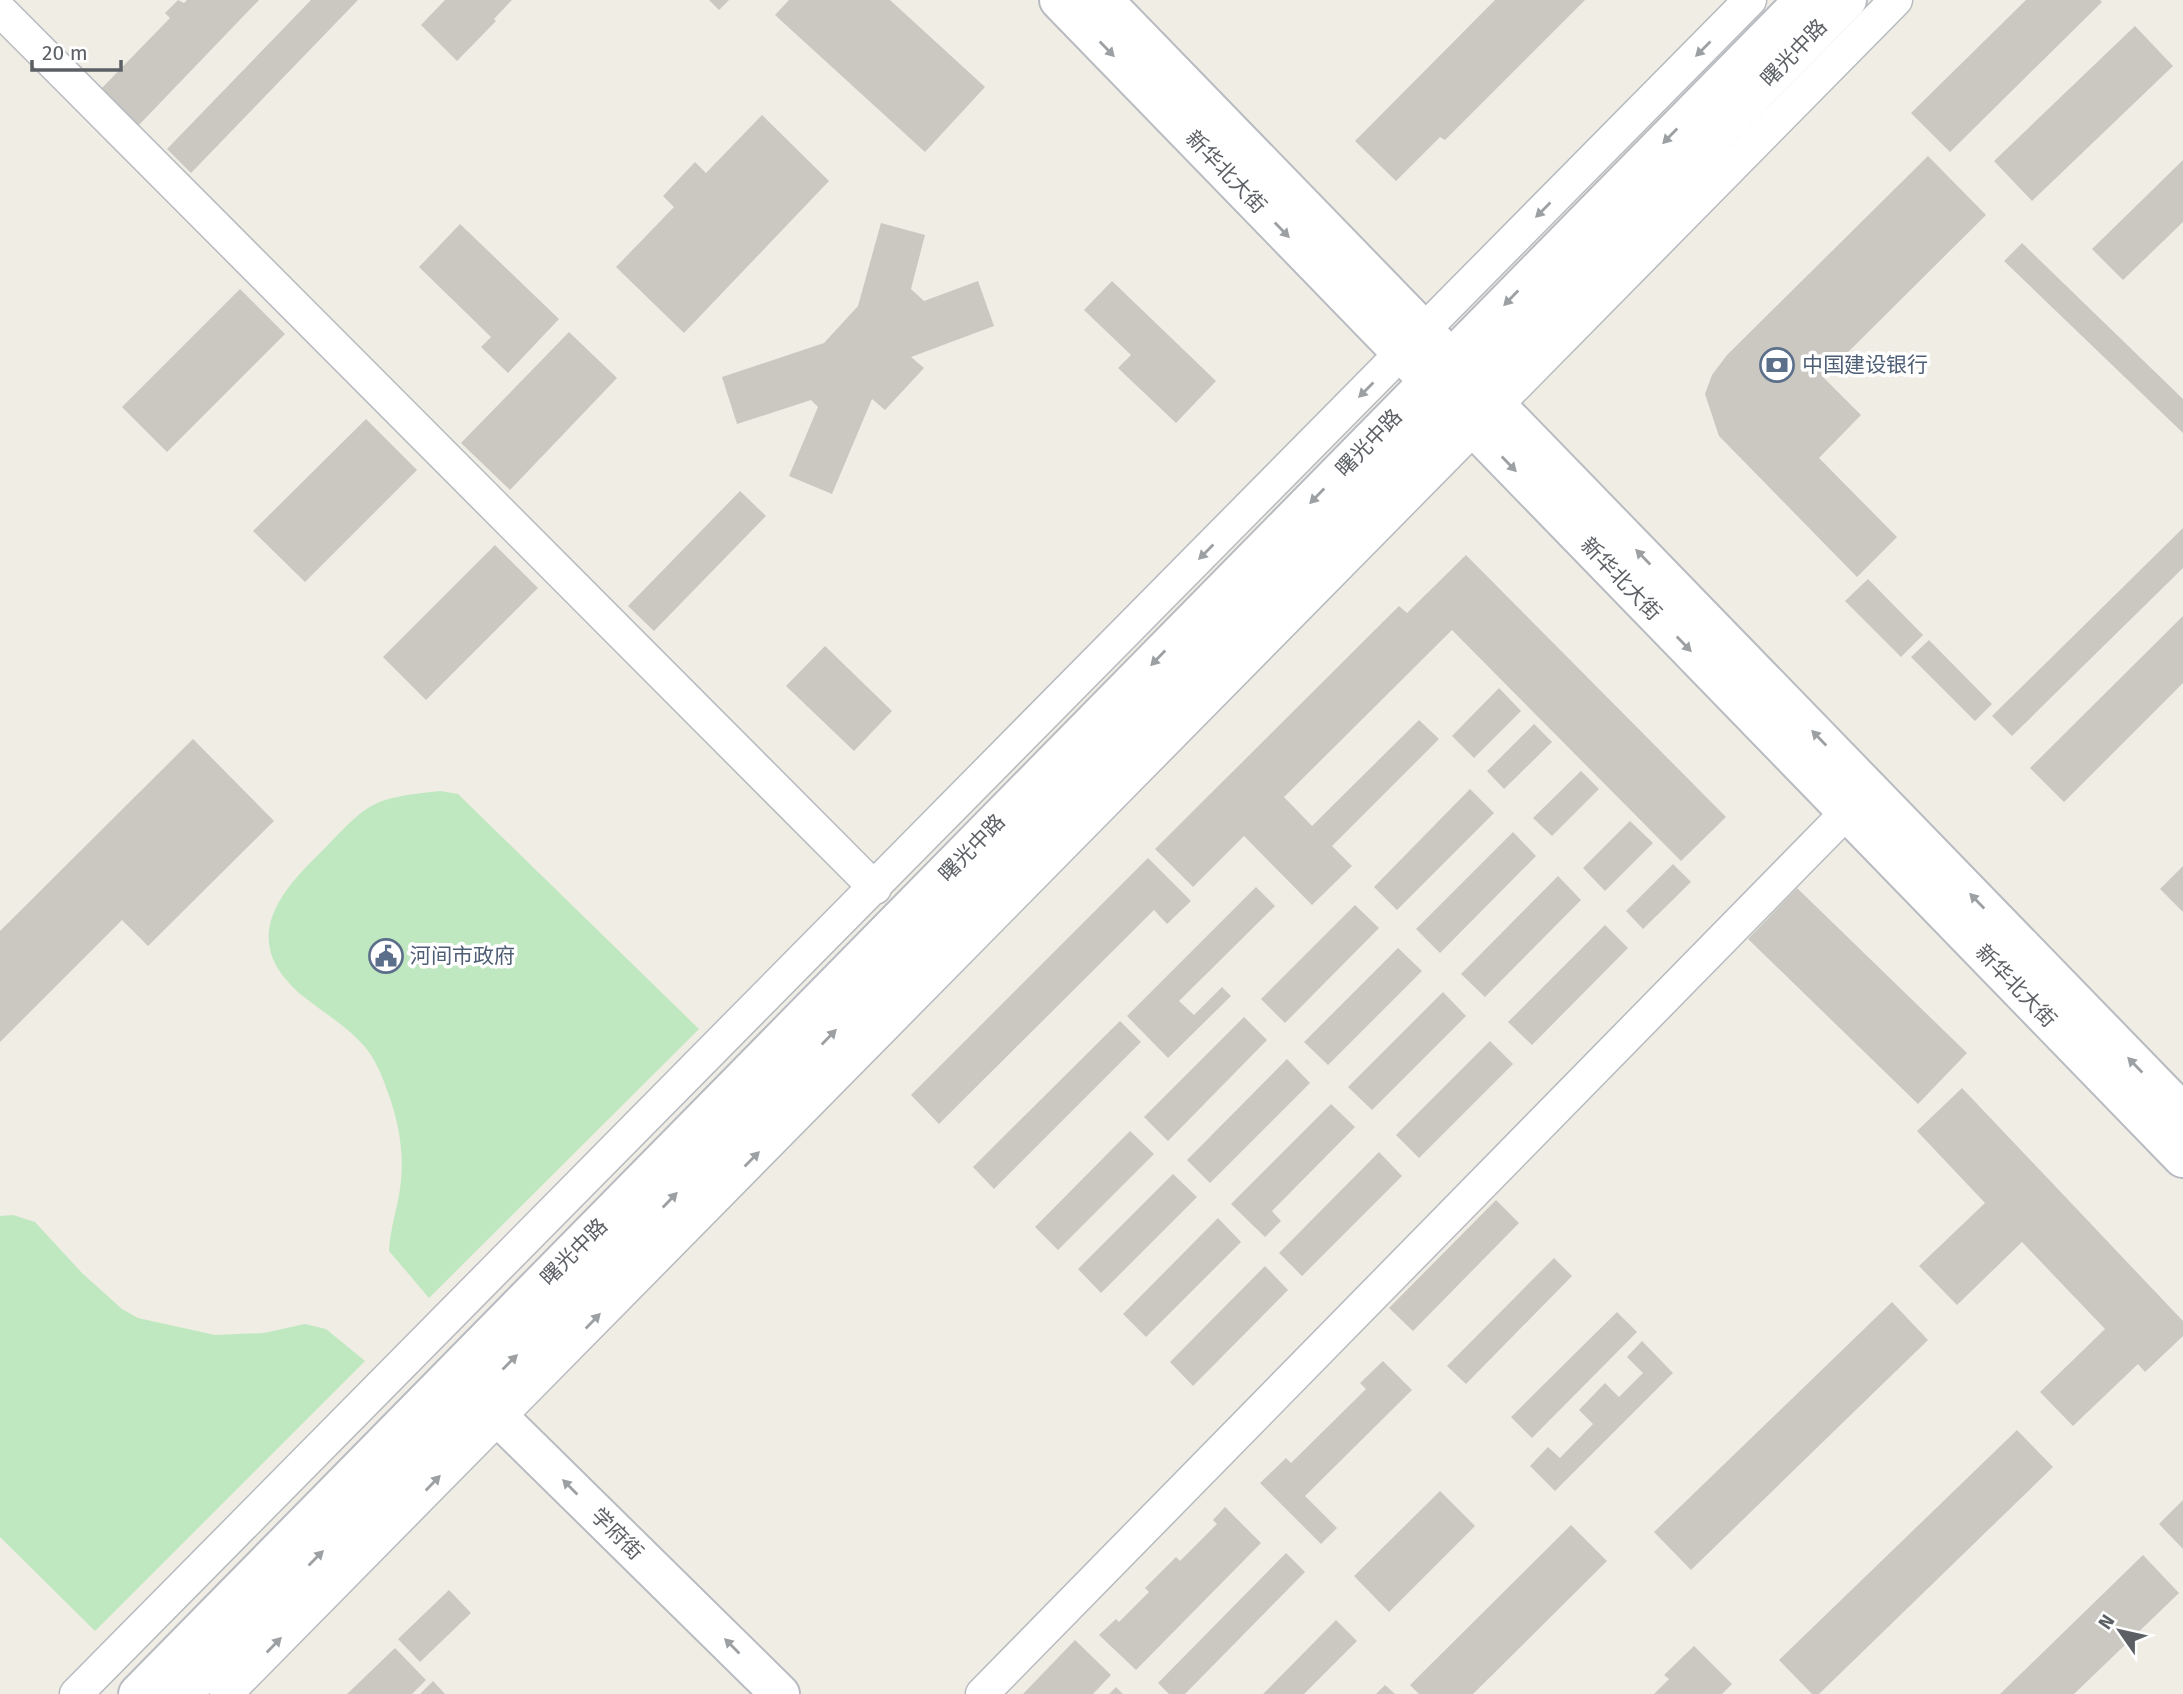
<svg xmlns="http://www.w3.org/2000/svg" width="2183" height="1694" viewBox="0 0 2183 1694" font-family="'Fira Sans','Noto Sans SC',sans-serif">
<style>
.green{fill:#c0e8c0}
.building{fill:#cac8c1}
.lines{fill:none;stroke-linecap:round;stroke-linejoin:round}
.street-casing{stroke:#b7babf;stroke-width:35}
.secondary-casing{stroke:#b8bbc1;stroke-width:42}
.street{stroke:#fff;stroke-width:32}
.secondary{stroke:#fff;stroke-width:38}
.oneway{fill:#9da0a3}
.labels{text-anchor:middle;stroke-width:7;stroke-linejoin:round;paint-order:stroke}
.street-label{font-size:21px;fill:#5c6065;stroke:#fff}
.service-label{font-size:21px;fill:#4e5e75;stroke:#fff;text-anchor:start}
</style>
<rect width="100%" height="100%" fill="#efede4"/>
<path class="green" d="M 440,791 L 458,794 L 699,1029 L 429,1298 L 389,1251 C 390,1229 397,1210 400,1189 C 405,1154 399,1122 387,1090 C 382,1075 375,1059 365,1047 C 348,1027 324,1013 304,997 C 245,949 268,904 314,859 C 330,844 349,820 368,808 C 388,795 417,794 440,791 Z
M 13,1215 L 35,1222 L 82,1273 L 122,1309 L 138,1318 L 215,1335 L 264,1333 L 305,1324 L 326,1329 L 365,1361 L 95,1631 L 0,1537 L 0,1216 Z"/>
<path class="building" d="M 178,0 L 184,3 L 187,0 L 259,0 L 138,126 L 100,90 L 170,18 L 165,13 Z
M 311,0 L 358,0 L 191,173 L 167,149 Z
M 445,0 L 512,0 L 494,19 L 496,21 L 457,61 L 421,25 Z
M 709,0 L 729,0 L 719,10 Z
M 789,0 L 890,0 L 985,87 L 925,152 L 775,15 Z
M 1495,0 L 1585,0 L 1445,140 L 1440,137 L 1396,181 L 1355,141 Z
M 2026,0 L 2100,0 L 2102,2 L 1950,152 L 1911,113 Z
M 2135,26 L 2173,66 L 2032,201 L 1994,161 Z
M 762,115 L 829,181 L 684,333 L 616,267 L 674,207 L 663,196 L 695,162 L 706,173 Z
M 1928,156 L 1986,215 L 1823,377 L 1861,415 L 1819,458 L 1897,537 L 1857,577 L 1719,436 L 1705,394 L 1712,375 L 1727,355 Z
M 2183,160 L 2183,222 L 2123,280 L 2092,249 Z
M 881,223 L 925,235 L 911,289 L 924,301 L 978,281 L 994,326 L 911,357 L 924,368 L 885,410 L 872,399 L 832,494 L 789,476 L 818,407 L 811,400 L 737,424 L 722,377 L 824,343 L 858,306 Z
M 460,224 L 559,319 L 508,373 L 481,347 L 491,337 L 419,267 Z
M 2022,243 L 2183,399 L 2183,433 L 2004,261 Z
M 1112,281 L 1216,381 L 1176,423 L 1118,368 L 1131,355 L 1084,310 Z
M 240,289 L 285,334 L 167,452 L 122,407 Z
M 569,332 L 617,378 L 510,490 L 461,443 Z
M 366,419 L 417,470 L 305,582 L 253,531 Z
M 740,491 L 766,516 L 654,631 L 628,606 Z
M 2183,528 L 2183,568 L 2012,736 L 1992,716 Z
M 495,545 L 538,588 L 426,700 L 383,657 Z
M 1466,555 L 1726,817 L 1681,861 L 1452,630 L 1284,797 L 1312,826 L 1419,720 L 1439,739 L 1332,846 L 1352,866 L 1312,905 L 1244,836 L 1193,887 L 1155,849 L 1399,606 L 1407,613 Z
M 1868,579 L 1923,635 L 1901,657 L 1845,601 Z
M 2183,616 L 2183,683 L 2064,802 L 2030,768 Z
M 1929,640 L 1992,704 L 1975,721 L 1911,657 Z
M 825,646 L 892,711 L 854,751 L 786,686 Z
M 1499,688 L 1521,711 L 1474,758 L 1452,736 Z
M 1534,724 L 1552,742 L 1504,789 L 1487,771 Z
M 193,739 L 274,821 L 148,946 L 122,920 L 0,1042 L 0,931 Z
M 1581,771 L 1599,789 L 1552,836 L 1533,818 Z
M 1470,789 L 1494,813 L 1397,910 L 1374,887 Z
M 1630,821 L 1653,843 L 1605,891 L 1583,868 Z
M 1513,832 L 1536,856 L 1440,953 L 1416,929 Z
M 1148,858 L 1191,901 L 1167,924 L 1154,910 L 939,1124 L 911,1095 Z
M 1673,864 L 1691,882 L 1643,929 L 1626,911 Z
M 2183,866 L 2183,912 L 2160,889 Z
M 1558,876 L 1581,900 L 1485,997 L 1461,974 Z
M 1256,887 L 1275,906 L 1179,1001 L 1194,1015 L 1222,987 L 1231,996 L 1168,1058 L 1127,1016 Z
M 1797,888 L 1967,1053 L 1918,1104 L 1748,939 Z
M 1355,905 L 1379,928 L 1285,1023 L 1261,999 Z
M 1605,925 L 1628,948 L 1532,1045 L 1508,1022 Z
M 1398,948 L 1422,971 L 1328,1065 L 1304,1042 Z
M 1443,992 L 1466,1016 L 1372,1110 L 1348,1087 Z
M 1244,1017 L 1267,1040 L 1168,1141 L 1144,1117 Z
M 1120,1021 L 1141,1042 L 994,1189 L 973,1167 Z
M 1490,1041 L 1513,1064 L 1419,1158 L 1396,1135 Z
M 1287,1059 L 1310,1083 L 1210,1183 L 1187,1160 Z
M 1962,1088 L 2183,1321 L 2183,1336 L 2145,1372 L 2138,1364 L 2073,1426 L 2040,1392 L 2105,1329 L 2022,1242 L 1957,1305 L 1919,1266 L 1985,1203 L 1917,1131 Z
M 1331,1104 L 1355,1127 L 1272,1211 L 1281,1221 L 1265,1237 L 1231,1204 Z
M 1130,1131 L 1154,1154 L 1058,1250 L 1035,1227 Z
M 1379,1152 L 1402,1176 L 1302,1276 L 1279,1253 Z
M 1173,1174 L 1197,1197 L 1101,1293 L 1078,1269 Z
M 1496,1200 L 1519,1223 L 1413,1331 L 1389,1308 Z
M 1218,1218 L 1241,1242 L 1146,1337 L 1123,1314 Z
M 1554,1258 L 1572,1276 L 1466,1384 L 1447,1366 Z
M 1265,1266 L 1288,1290 L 1193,1386 L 1170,1362 Z
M 1892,1302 L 1928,1340 L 1691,1570 L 1654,1532 Z
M 1617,1312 L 1637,1332 L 1532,1438 L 1511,1417 Z
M 1642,1341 L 1673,1373 L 1555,1491 L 1530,1466 L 1548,1447 L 1560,1458 L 1593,1424 L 1579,1410 L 1605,1383 L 1619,1397 L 1643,1373 L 1627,1357 Z
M 1383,1361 L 1412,1390 L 1305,1496 L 1337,1528 L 1321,1544 L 1260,1483 L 1286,1458 L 1291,1463 L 1366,1389 L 1360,1383 Z
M 2017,1430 L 2053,1467 L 1819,1694 L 1812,1694 L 1779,1660 Z
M 1440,1491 L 1475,1526 L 1389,1612 L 1354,1576 Z
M 2183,1500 L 2183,1549 L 2159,1524 Z
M 1225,1507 L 1261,1543 L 1136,1670 L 1099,1635 L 1116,1619 L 1119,1622 L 1149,1592 L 1145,1588 L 1176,1557 L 1180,1561 L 1217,1524 L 1213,1520 Z
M 1571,1525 L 1607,1561 L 1473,1694 L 1419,1694 L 1410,1685 Z
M 1286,1553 L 1305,1572 L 1185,1694 L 1169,1694 L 1158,1683 Z
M 2143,1555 L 2179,1593 L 2074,1694 L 2000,1694 Z
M 449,1590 L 471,1613 L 420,1662 L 398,1639 Z
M 1336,1620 L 1357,1641 L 1304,1694 L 1263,1694 Z
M 1075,1640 L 1111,1675 L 1093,1694 L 1023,1694 Z
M 1694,1646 L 1732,1684 L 1722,1694 L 1654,1694 L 1669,1679 L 1664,1675 Z
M 395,1648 L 426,1680 L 412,1694 L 347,1694 Z
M 433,1681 L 445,1694 L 420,1694 Z
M 1385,1685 L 1395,1694 L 1376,1694 Z
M 1116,1687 L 1123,1694 L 1109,1694 Z"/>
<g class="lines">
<g class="street-casing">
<path id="street" d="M 0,10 L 875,888
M 76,1694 L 1750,0
M 226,1694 L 1896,0
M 982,1694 L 1847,812"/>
</g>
<g class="secondary-casing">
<path id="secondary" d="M 1059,0 L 2183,1158
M 1103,0 L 2183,1113
M 460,1379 L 780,1694
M 138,1694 L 1804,0
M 182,1694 L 1847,0"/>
</g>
<use href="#street" class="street"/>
<use href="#secondary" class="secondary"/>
</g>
<defs><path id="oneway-solid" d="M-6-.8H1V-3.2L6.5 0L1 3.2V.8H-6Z" transform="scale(1.75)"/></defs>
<g class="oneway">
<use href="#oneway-solid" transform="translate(1107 49) rotate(46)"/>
<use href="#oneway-solid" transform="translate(1703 49) rotate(135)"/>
<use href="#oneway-solid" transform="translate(1670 136) rotate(134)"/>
<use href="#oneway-solid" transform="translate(1543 210) rotate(135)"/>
<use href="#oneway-solid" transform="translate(1282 230) rotate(46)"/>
<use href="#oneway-solid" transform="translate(1511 298) rotate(134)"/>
<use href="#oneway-solid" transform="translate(1366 390) rotate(135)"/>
<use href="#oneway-solid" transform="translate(1509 464) rotate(46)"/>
<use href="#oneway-solid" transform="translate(1317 496) rotate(134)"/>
<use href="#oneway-solid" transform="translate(1206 552) rotate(135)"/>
<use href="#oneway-solid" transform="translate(1643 557) rotate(-134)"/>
<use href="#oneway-solid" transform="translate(1684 644) rotate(46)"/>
<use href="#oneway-solid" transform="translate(1158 658) rotate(134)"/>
<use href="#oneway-solid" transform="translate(1819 738) rotate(-134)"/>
<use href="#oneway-solid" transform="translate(1977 901) rotate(-134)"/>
<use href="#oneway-solid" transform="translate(829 1037) rotate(-46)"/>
<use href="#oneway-solid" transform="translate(2135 1065) rotate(-134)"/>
<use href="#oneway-solid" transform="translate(752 1159) rotate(-45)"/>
<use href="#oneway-solid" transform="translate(670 1200) rotate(-46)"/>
<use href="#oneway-solid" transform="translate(593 1321) rotate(-46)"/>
<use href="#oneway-solid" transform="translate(510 1362) rotate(-45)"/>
<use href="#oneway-solid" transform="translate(433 1483) rotate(-46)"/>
<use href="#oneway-solid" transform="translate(570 1487) rotate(-135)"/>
<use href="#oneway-solid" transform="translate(316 1558) rotate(-45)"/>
<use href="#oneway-solid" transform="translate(274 1645) rotate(-46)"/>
<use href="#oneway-solid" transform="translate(732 1646) rotate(-135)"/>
</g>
<defs>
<g id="bank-ring" transform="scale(1.75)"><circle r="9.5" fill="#fff" stroke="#5c6f8a" stroke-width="1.5"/><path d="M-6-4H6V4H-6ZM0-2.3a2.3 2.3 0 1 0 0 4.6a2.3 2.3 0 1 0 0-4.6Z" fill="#5c6f8a"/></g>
<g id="civic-ring" transform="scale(1.75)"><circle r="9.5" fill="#fff" stroke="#5c6f8a" stroke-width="1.5"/><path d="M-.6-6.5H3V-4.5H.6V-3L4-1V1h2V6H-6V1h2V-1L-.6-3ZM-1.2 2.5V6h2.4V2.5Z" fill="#5c6f8a"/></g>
</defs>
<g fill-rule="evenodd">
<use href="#bank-ring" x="1777" y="365"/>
<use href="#civic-ring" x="386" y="956"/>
</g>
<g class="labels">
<g class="street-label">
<text transform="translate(1794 53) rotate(-46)" y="7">曙光中路</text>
<text transform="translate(1226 172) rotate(46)" y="7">新华北大街</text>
<text transform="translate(1369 443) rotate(-46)" y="7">曙光中路</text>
<text transform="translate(1621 579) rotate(46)" y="7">新华北大街</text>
<text transform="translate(972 848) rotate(-46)" y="7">曙光中路</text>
<text transform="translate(2016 986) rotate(46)" y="7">新华北大街</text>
<text transform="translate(574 1252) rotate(-45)" y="7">曙光中路</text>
<text transform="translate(617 1534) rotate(45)" y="7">学府街</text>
</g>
<g class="service-label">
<text x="1802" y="372">中国建设银行</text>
<text x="410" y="963">河间市政府</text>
</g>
</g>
<g transform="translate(2120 1631) rotate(304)" stroke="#ffffff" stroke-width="5" paint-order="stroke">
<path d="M0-5L12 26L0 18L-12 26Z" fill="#5c6065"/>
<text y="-10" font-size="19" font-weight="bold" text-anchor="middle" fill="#5c6065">N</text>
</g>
<path d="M32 60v10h89v-10" fill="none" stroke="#5c6065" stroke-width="3.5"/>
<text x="42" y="60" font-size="21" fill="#5c6065" stroke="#ffffff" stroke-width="5" paint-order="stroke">20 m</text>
</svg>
